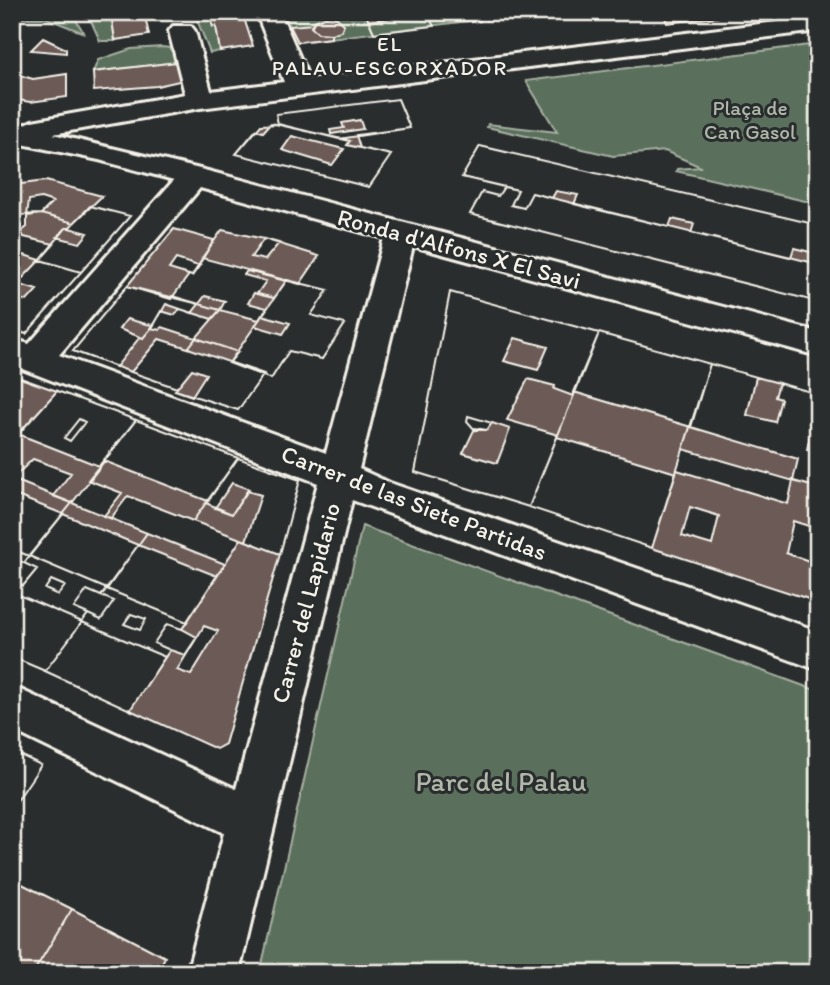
<svg xmlns="http://www.w3.org/2000/svg" width="830" height="985" viewBox="0 0 830 985" font-family="Itim,sans-serif">
<style>
.green{fill:#5a705c;stroke:#a7b0a2;stroke-width:2}
.building{fill:#6c5a56;stroke:#f4f1e8;stroke-width:2;fill-rule:evenodd}
.lines{fill:none;stroke-linecap:round;stroke-linejoin:round}
.minor-casing{stroke:#f4f1e8;stroke-width:6}
.path{stroke:#f4f1e8;stroke-width:3.5;stroke-dasharray:3.5 3.5;stroke-linecap:butt}
.minor{fill:#2a2d2e;fill-rule:evenodd}
.labels{text-anchor:middle;stroke-width:6;stroke-linejoin:round;paint-order:stroke}
.far-neighbourhood-label{font-size:21px;letter-spacing:2px;fill:#f4f1e8;stroke:#2a2d2e}
.far-park-label{font-size:21px;fill:#afb7a9;stroke:#2a2d2e}
.street-label{font-size:24px;fill:#f4f1e8;stroke:#2a2d2e}
.near-park-label{font-size:28px;fill:#afb7a9;stroke:#2a2d2e}
</style>
<rect width="100%" height="100%" fill="#2a2d2e"/>
<filter id="ink" filterUnits="userSpaceOnUse"><feTurbulence type="fractalNoise" baseFrequency=".0143" numOctaves="2"/><feDisplacementMap in="SourceGraphic" scale="14" xChannelSelector="R" yChannelSelector="G"/><feConvolveMatrix kernelMatrix="1 2 1 2 8 2 1 2 1" color-interpolation-filters="sRGB"/></filter>
<g filter="url(#ink)">
<path class="green" d="M 12,12 L 71,12 L 84,33 L 46,18 L 12,18 Z
M 87,12 L 111,12 L 115,15 L 115,19 L 112,20 L 115,41 L 100,41 Z
M 194,12 L 208,12 L 213,26 L 216,26 L 220,51 L 210,53 Z
M 283,12 L 543,12 L 298,42 Z
M 818,44 L 818,204 L 676,171 L 677,169 L 701,167 L 665,151 L 613,156 L 487,127 L 488,124 L 557,132 L 526,81 Z
M 162,47 L 178,49 L 185,61 L 93,72 L 98,60 L 131,49 Z
M 362,526 L 818,691 L 818,973 L 260,973 Z"/>
<path class="building" d="M 111,12 L 144,12 L 149,35 L 115,40 L 112,20 L 115,19 Z
M 208,12 L 242,12 L 253,46 L 220,51 L 216,26 L 213,27 Z
M 387,12 L 426,12 L 434,26 L 374,33 L 366,15 Z
M 387,12 L 426,12 L 434,26 L 374,33 L 369,21 L 390,18 Z
M 663,12 L 717,12 L 718,17 L 667,23 Z
M 325,17 L 337,18 L 344,24 L 341,31 L 331,34 L 318,33 L 311,27 L 314,21 Z
M 313,24 L 311,27 L 318,33 L 331,34 L 331,38 L 298,42 L 290,26 Z
M 43,38 L 66,49 L 66,53 L 31,50 Z
M 185,61 L 188,79 L 157,86 L 94,91 L 93,72 Z
M 12,73 L 33,79 L 67,74 L 67,97 L 30,102 L 12,99 Z
M 398,99 L 410,128 L 356,135 L 360,148 L 391,155 L 369,187 L 236,154 L 261,125 L 278,124 L 276,114 Z
M 398,99 L 410,128 L 339,139 L 278,124 L 276,114 Z
M 360,120 L 363,129 L 331,134 L 330,130 L 344,128 L 342,123 Z
M 271,123 L 350,141 L 347,145 L 391,155 L 369,187 L 236,154 L 256,130 L 263,132 Z
M 292,136 L 344,149 L 332,165 L 282,150 Z
M 480,146 L 818,225 L 818,302 L 470,214 L 482,192 L 498,196 L 504,187 L 462,177 Z
M 480,146 L 818,225 L 818,254 L 794,248 L 791,257 L 691,233 L 694,224 L 672,219 L 669,227 L 574,204 L 578,195 L 556,191 L 552,198 L 532,193 L 524,208 L 511,205 L 518,190 L 462,177 Z
M 46,181 L 102,196 L 74,223 L 41,214 L 12,215 L 13,185 Z
M 504,187 L 518,190 L 511,205 L 524,208 L 532,193 L 818,264 L 818,302 L 470,214 L 482,192 L 498,196 Z
M 41,198 L 53,202 L 41,214 L 27,216 L 29,200 Z
M 90,206 L 130,216 L 81,272 L 40,260 L 66,228 L 69,228 Z
M 90,206 L 130,216 L 81,272 L 40,260 L 54,244 L 24,237 L 21,232 L 27,227 L 27,216 L 41,214 L 74,223 Z
M 66,228 L 69,228 L 88,233 L 80,243 L 57,237 Z
M 174,229 L 214,240 L 192,276 L 189,275 L 171,299 L 127,286 Z
M 222,230 L 264,239 L 319,256 L 300,284 L 202,258 Z
M 264,239 L 279,243 L 265,260 L 251,257 Z
M 17,253 L 81,272 L 26,334 L 12,329 L 12,257 Z
M 176,259 L 195,265 L 200,265 L 192,276 L 169,269 Z
M 40,260 L 81,272 L 26,334 L 12,329 L 12,284 L 17,284 Z
M 247,271 L 286,281 L 274,298 L 257,294 L 266,281 L 244,275 Z
M 287,280 L 328,290 L 311,315 L 345,324 L 322,359 L 289,351 L 271,379 L 229,363 Z
M 287,280 L 328,290 L 311,315 L 345,324 L 322,359 L 289,351 L 271,379 L 229,363 L 238,352 L 196,338 L 220,310 L 259,320 L 267,308 L 248,303 L 254,293 L 274,298 Z
M 13,283 L 17,284 L 37,290 L 27,301 L 12,297 Z
M 127,286 L 199,304 L 192,313 L 166,304 L 154,325 L 143,338 L 140,337 L 116,367 L 73,351 Z
M 127,286 L 171,299 L 172,296 L 220,310 L 212,319 L 180,309 L 175,315 L 161,311 L 151,328 L 160,330 L 162,327 L 196,338 L 188,348 L 159,339 L 131,372 L 73,351 Z
M 450,292 L 599,333 L 529,507 L 415,472 ZM 468,416 L 492,423 L 487,430 L 475,430 L 467,421 Z
M 450,292 L 599,333 L 573,396 L 554,389 L 555,386 L 528,379 L 507,420 L 558,435 L 529,507 L 415,472 Z
M 205,296 L 225,301 L 220,310 L 199,304 Z
M 262,315 L 290,323 L 283,334 L 255,326 Z
M 127,319 L 146,324 L 154,325 L 143,338 L 119,329 Z
M 599,333 L 710,364 L 652,548 L 529,507 Z
M 599,333 L 710,364 L 691,427 L 574,392 Z
M 196,338 L 238,352 L 229,363 L 264,374 L 238,410 L 175,390 L 177,388 L 131,372 L 159,339 L 188,348 Z
M 515,338 L 548,347 L 538,370 L 504,361 Z
M 159,339 L 188,348 L 264,374 L 238,410 L 175,390 L 177,388 L 131,372 Z
M 710,364 L 818,394 L 818,488 L 683,449 Z
M 710,364 L 818,394 L 818,488 L 793,481 L 798,459 L 691,427 Z
M 192,369 L 206,374 L 192,396 L 175,390 Z
M 12,375 L 57,391 L 18,434 L 12,432 Z
M 756,377 L 779,383 L 775,397 L 781,399 L 775,422 L 747,415 Z
M 57,391 L 136,420 L 72,503 L 53,496 L 71,473 L 33,459 L 12,479 L 12,441 ZM 79,419 L 85,422 L 70,441 L 64,438 Z
M 57,391 L 136,420 L 99,466 L 18,434 ZM 79,419 L 85,422 L 70,441 L 64,438 Z
M 468,416 L 492,423 L 487,430 L 475,430 L 467,421 Z
M 813,419 L 818,420 L 818,452 L 807,450 Z
M 136,420 L 238,458 L 208,501 L 104,461 Z
M 136,420 L 238,458 L 193,521 L 128,496 L 111,518 L 104,516 L 122,493 L 88,480 Z
M 492,423 L 510,429 L 497,463 L 463,453 L 475,428 L 487,430 Z
M 557,437 L 676,473 L 652,548 L 529,507 Z
M 238,458 L 300,480 L 280,554 L 246,541 L 261,495 L 247,491 L 232,514 L 206,503 Z
M 238,458 L 300,480 L 280,554 L 193,521 Z
M 677,470 L 788,504 L 793,481 L 818,488 L 818,602 L 652,548 Z
M 12,479 L 72,503 L 24,563 L 12,558 Z
M 232,483 L 249,489 L 232,514 L 215,508 Z
M 12,494 L 63,514 L 29,556 L 12,549 Z
M 72,503 L 147,533 L 101,596 L 87,590 L 74,608 L 88,614 L 45,671 L 12,657 L 12,581 L 23,586 L 37,569 L 24,563 ZM 51,580 L 65,586 L 58,595 L 45,589 Z
M 690,507 L 719,516 L 712,545 L 682,536 Z
M 63,514 L 138,545 L 107,589 L 29,556 Z
M 793,521 L 818,529 L 818,564 L 786,553 Z
M 147,533 L 225,564 L 182,629 L 167,624 L 154,643 L 170,650 L 130,710 L 45,671 L 88,614 L 101,620 L 114,601 L 101,596 ZM 131,614 L 146,619 L 140,630 L 124,624 Z
M 241,539 L 280,554 L 225,744 L 216,749 L 130,710 L 170,650 L 185,655 L 197,637 L 182,629 Z
M 138,545 L 217,576 L 187,622 L 107,589 Z
M 12,549 L 29,556 L 24,563 L 12,558 Z
M 29,556 L 107,589 L 101,596 L 87,590 L 74,608 L 88,614 L 82,622 L 12,592 L 12,581 L 23,586 L 37,569 L 24,563 ZM 51,580 L 65,586 L 58,595 L 45,589 Z
M 107,589 L 187,622 L 182,629 L 167,624 L 154,643 L 170,650 L 165,657 L 82,622 L 88,614 L 101,620 L 114,601 L 101,596 ZM 131,614 L 146,619 L 140,630 L 124,624 Z
M 12,592 L 82,622 L 45,671 L 12,657 Z
M 82,622 L 165,657 L 130,710 L 45,671 Z
M 204,626 L 218,631 L 191,675 L 177,670 Z
M 12,751 L 41,765 L 12,808 Z
M 12,751 L 41,765 L 12,808 Z
M 12,879 L 72,909 L 33,973 L 12,973 Z
M 72,909 L 165,957 L 157,973 L 33,973 Z"/>
<g class="lines">
<g class="minor-casing">
<path id="minor" d="M 256,12 L 280,12 L 309,79 L 818,17 L 818,31 L 200,108 L 53,134 L 204,170 L 818,332 L 818,356 L 413,246 L 359,469 L 390,483 L 818,631 L 818,670 L 352,500 L 239,973 L 187,973 L 224,833 L 12,730 L 12,686 L 236,789 L 318,483 L 12,365 L 12,339 L 29,344 L 174,180 L 99,160 L 12,142 L 12,126 L 19,127 L 32,121 L 185,94 L 169,31 L 173,26 L 191,26 L 195,31 L 211,91 L 284,82 ZM 200,188 L 384,238 L 326,453 L 59,355 Z"/>
</g>
<path class="path" d="M 463,12 L 468,22 L 488,19 L 485,12"/>
<use href="#minor" class="minor"/>
</g>
</g>
<g class="labels">
<g class="far-neighbourhood-label">
<text x="390" y="51">EL<tspan x="390" dy="24">PALAU-ESCORXADOR</tspan></text>
</g>
<g class="far-park-label">
<text x="750" y="115">Plaça de<tspan x="750" dy="24">Can Gasol</tspan></text>
</g>
<g class="street-label">
<text transform="translate(459 249) rotate(15)" y="8">Ronda d'Alfons X El Savi</text>
<text transform="translate(414 503) rotate(21)" y="8">Carrer de las Siete Partidas</text>
<text transform="translate(306 603) rotate(-75)" y="8">Carrer del Lapidario</text>
</g>
<g class="near-park-label">
<text x="501" y="791">Parc del Palau</text>
</g>
</g>
<rect width="830" height="985" fill="none" stroke="#2a2d2e" stroke-width="42"/>
<rect x="21" y="21" width="788" height="943" fill="none" stroke="#f4f1e8" stroke-width="2.5" filter="url(#ink)"/>
</svg>
